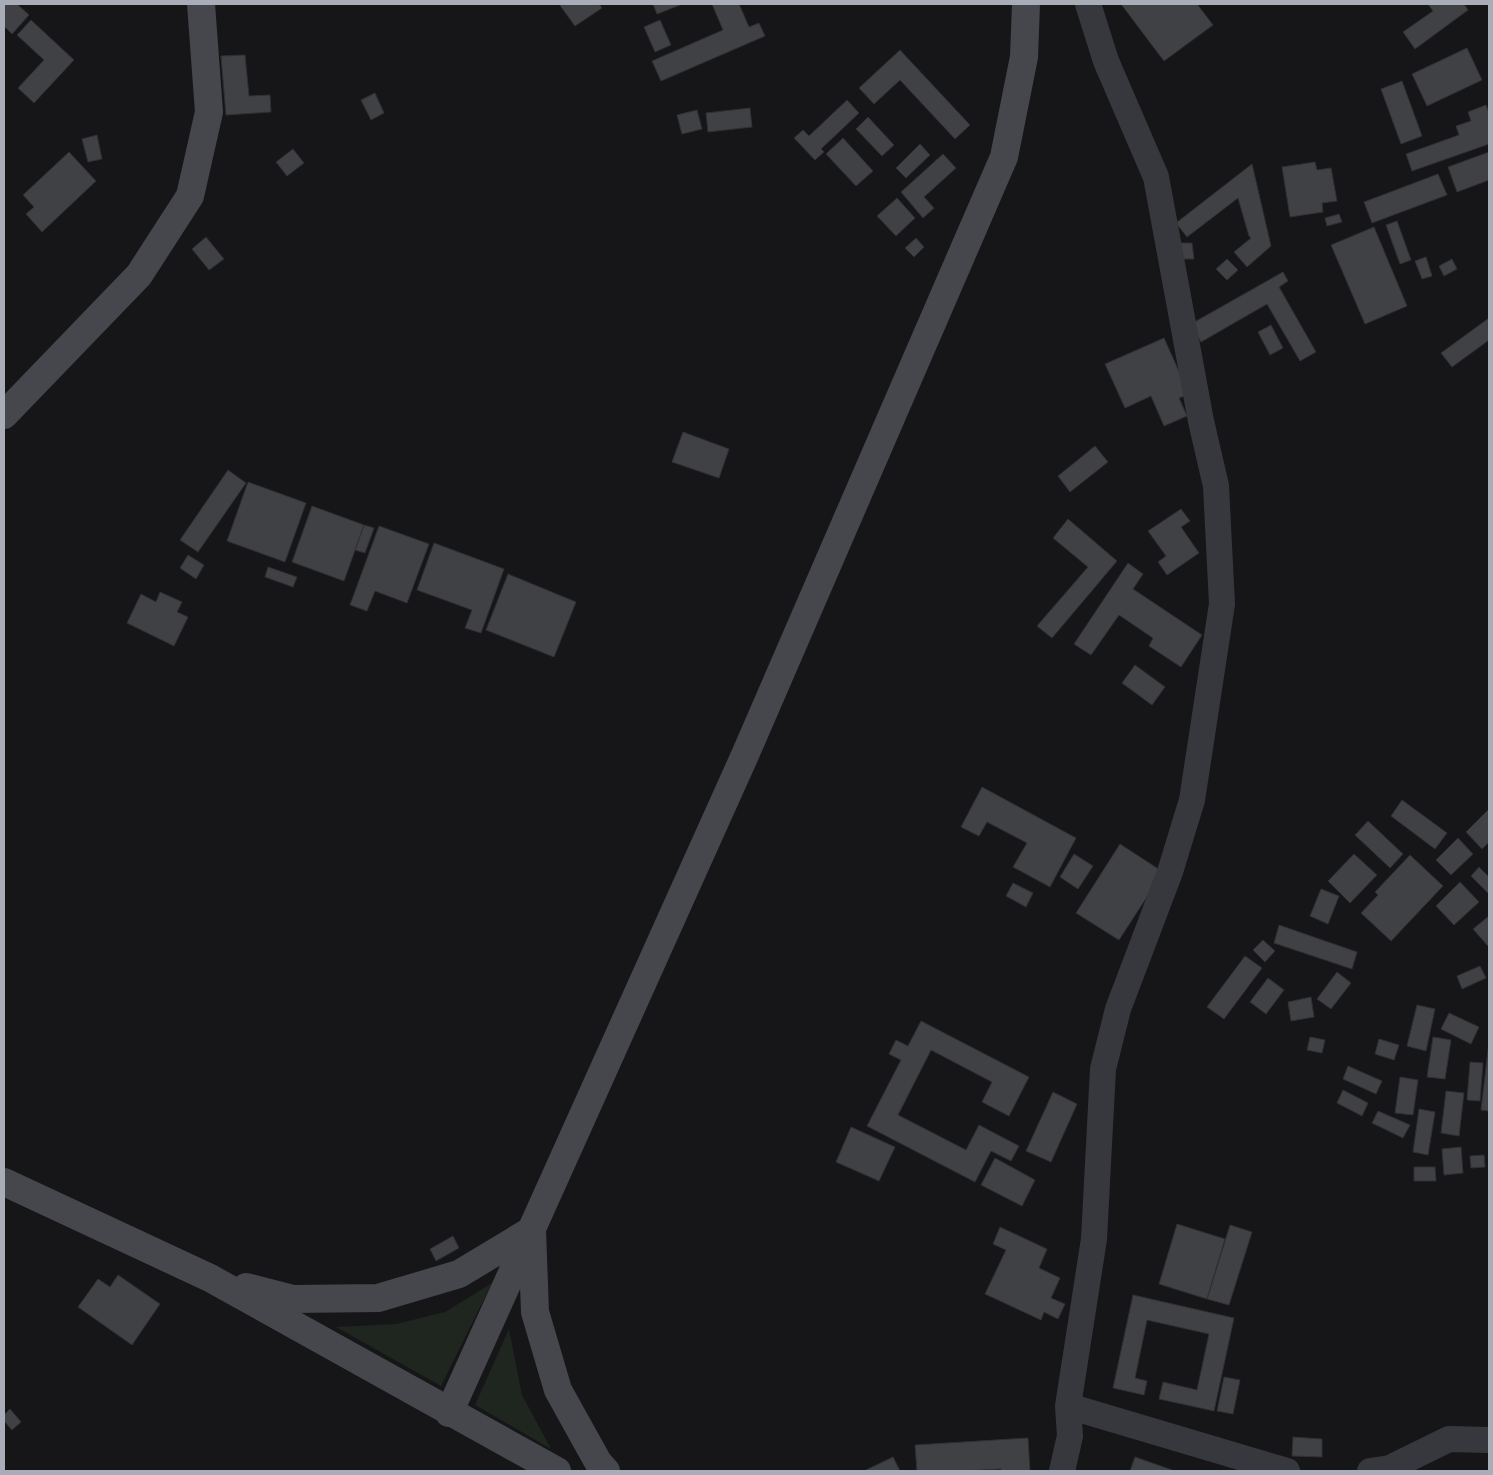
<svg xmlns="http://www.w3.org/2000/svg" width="1493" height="1475" viewBox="0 0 1493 1475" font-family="Arial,sans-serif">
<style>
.green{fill:#1e261f}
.building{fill:#404145;stroke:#303034}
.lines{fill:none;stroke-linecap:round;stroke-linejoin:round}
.street{stroke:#37383d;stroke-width:26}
.secondary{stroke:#45474d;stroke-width:28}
</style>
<rect width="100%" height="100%" fill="#161618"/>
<path class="green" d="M 492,1283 L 441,1386 L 336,1327 L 396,1324 L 445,1312 Z
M 509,1329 L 522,1395 L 551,1449 L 475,1405 Z"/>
<path class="building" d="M 4,4 L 17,4 L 29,15 L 12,34 L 4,26 Z
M 559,4 L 599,4 L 602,8 L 575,26 Z
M 653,4 L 679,4 L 680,5 L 657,14 Z
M 712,4 L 739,4 L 749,27 L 759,23 L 765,36 L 661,81 L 652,61 L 723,30 Z
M 1121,4 L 1197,4 L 1213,25 L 1164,61 Z
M 1428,4 L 1464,4 L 1468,10 L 1415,49 L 1403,32 L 1433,11 Z
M 31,20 L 74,60 L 34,103 L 18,88 L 44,60 L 17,35 Z
M 660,20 L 671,45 L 655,52 L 644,27 Z
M 1467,48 L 1482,80 L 1427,106 L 1412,74 Z
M 900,50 L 970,125 L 955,139 L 900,80 L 874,104 L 859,88 Z
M 245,55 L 249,96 L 270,95 L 271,112 L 226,115 L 221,56 Z
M 1402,81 L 1422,136 L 1401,144 L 1381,89 Z
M 375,93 L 384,113 L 371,120 L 361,100 Z
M 847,100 L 859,113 L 821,149 L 824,152 L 815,160 L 794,138 L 803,130 L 809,136 Z
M 1486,105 L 1489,113 L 1489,144 L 1412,171 L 1406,154 L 1459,135 L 1456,126 L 1471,121 L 1468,112 Z
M 750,108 L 752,127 L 708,132 L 706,113 Z
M 697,110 L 702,129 L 682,134 L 677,115 Z
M 868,117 L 894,145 L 882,156 L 856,129 Z
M 97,135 L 102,159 L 88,162 L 82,139 Z
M 843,138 L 873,171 L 856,186 L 826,154 Z
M 920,144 L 930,155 L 906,178 L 896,168 Z
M 293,149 L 304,163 L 287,176 L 276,162 Z
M 69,152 L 96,181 L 42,232 L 26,214 L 34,207 L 23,195 Z
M 1489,152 L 1489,180 L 1457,192 L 1448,167 Z
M 943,154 L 956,168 L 924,197 L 934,208 L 923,218 L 901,192 Z
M 1315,162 L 1317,170 L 1331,168 L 1337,201 L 1322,203 L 1323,212 L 1290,217 L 1282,167 Z
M 1252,164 L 1271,246 L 1247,267 L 1234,252 L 1251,238 L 1249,236 L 1238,198 L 1187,237 L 1176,223 Z
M 1438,174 L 1447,195 L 1372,223 L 1364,202 Z
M 897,198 L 915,218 L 896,236 L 877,216 Z
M 1339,214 L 1342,222 L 1327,226 L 1325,218 Z
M 1397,221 L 1411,260 L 1400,264 L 1386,225 Z
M 1374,227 L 1407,306 L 1365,324 L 1331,245 Z
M 206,237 L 224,259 L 209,270 L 192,249 Z
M 916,238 L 924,247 L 914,257 L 905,248 Z
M 1180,243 L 1192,243 L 1194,259 L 1181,259 Z
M 1426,257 L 1432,276 L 1422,279 L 1415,261 Z
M 1227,259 L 1238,270 L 1227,280 L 1216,269 Z
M 1452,259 L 1457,269 L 1444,276 L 1439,266 Z
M 1283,272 L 1288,281 L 1279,287 L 1316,352 L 1300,361 L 1267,304 L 1201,342 L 1191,324 Z
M 1489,318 L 1489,340 L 1452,367 L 1441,353 Z
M 1271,325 L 1283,348 L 1270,355 L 1258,332 Z
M 1164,338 L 1189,394 L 1179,398 L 1187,416 L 1164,426 L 1151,396 L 1125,408 L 1105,364 Z
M 683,432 L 729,449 L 719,478 L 672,462 Z
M 1095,446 L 1108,462 L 1070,492 L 1058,476 Z
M 228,470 L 246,483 L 198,552 L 180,540 Z
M 248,482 L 306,503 L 285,562 L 227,541 Z
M 312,506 L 364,525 L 344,581 L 292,562 Z
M 1181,509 L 1190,521 L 1181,527 L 1199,553 L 1167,575 L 1158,562 L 1166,556 L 1148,531 Z
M 1068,519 L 1117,561 L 1052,638 L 1037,626 L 1088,567 L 1053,538 Z
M 364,525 L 374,528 L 365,553 L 355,550 Z
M 379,526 L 429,544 L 407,603 L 375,591 L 367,611 L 350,605 Z
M 434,543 L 504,569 L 481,633 L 465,628 L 472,610 L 417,590 Z
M 188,555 L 204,565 L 196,579 L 180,568 Z
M 1128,563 L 1143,574 L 1133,589 L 1202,635 L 1181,667 L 1149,646 L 1153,638 L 1119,615 L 1091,655 L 1074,644 Z
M 268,567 L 297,577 L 293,587 L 265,577 Z
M 508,574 L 576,602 L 554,657 L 486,630 Z
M 160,592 L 182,602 L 177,612 L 188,617 L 174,646 L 127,623 L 141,594 L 156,602 Z
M 1135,665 L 1165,687 L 1152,705 L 1122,683 Z
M 982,787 L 1076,838 L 1050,887 L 1013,867 L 1027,843 L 987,822 L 979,836 L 961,827 Z
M 1402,800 L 1447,833 L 1435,849 L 1391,816 Z
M 1489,809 L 1489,842 L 1482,849 L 1466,832 Z
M 1368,821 L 1403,854 L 1390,868 L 1355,835 Z
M 1458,838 L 1473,854 L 1451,875 L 1436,860 Z
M 1120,844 L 1163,872 L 1119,940 L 1076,913 Z
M 1074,854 L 1093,866 L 1078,889 L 1060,877 Z
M 1354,854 L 1377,875 L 1350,903 L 1328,881 Z
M 1410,855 L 1443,886 L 1391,941 L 1361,913 L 1378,895 L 1375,892 Z
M 1479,867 L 1489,877 L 1489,894 L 1471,876 Z
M 1460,882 L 1479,902 L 1454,925 L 1436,906 Z
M 1013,883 L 1033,893 L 1026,907 L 1006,896 Z
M 1321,889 L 1339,896 L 1328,924 L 1310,916 Z
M 1489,916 L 1489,945 L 1488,946 L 1473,929 Z
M 1279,925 L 1357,952 L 1352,969 L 1274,943 Z
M 1263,940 L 1275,951 L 1265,962 L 1253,950 Z
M 1245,956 L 1262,968 L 1224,1019 L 1207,1007 Z
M 1480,966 L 1486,978 L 1462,989 L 1457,976 Z
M 1337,972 L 1351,983 L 1331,1009 L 1317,999 Z
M 1268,978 L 1284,990 L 1266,1014 L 1250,1002 Z
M 1311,997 L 1314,1017 L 1291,1021 L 1288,1002 Z
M 1417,1005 L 1435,1009 L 1426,1051 L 1407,1046 Z
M 1449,1013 L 1479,1027 L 1471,1044 L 1441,1029 Z
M 921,1021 L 1029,1077 L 1009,1116 L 982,1102 L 992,1082 L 931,1050 L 898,1115 L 966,1150 L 979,1125 L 1019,1146 L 1011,1161 L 991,1151 L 975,1182 L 867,1126 L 901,1060 L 889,1054 L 896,1040 L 908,1046 Z
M 1310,1037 L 1325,1040 L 1322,1053 L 1307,1050 Z
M 1433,1037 L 1451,1040 L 1445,1079 L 1427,1077 Z
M 1379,1039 L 1399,1045 L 1394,1060 L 1375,1054 Z
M 1489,1042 L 1489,1111 L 1481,1110 Z
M 1470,1062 L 1483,1063 L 1480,1101 L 1467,1100 Z
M 1348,1066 L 1382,1081 L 1376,1094 L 1343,1079 Z
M 1400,1077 L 1418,1080 L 1413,1115 L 1395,1113 Z
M 1343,1090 L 1368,1103 L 1362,1116 L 1337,1103 Z
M 1446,1091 L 1464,1093 L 1459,1136 L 1441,1133 Z
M 1053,1092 L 1077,1104 L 1051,1162 L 1026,1151 Z
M 1419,1109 L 1435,1112 L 1428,1155 L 1413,1152 Z
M 1378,1111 L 1410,1125 L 1403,1138 L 1372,1123 Z
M 851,1127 L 895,1147 L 879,1181 L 836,1162 Z
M 1461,1147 L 1463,1173 L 1444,1175 L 1442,1149 Z
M 1484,1155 L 1485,1167 L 1471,1168 L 1470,1156 Z
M 995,1158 L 1035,1180 L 1022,1206 L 981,1185 Z
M 1414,1167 L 1435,1167 L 1436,1181 L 1414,1181 Z
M 1177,1224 L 1225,1239 L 1207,1299 L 1159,1284 Z
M 1230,1225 L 1252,1232 L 1229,1305 L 1207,1299 Z
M 1000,1227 L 1047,1249 L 1039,1268 L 1060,1278 L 1051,1298 L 1065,1304 L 1058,1319 L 1044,1312 L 1041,1320 L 985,1294 L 1006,1250 L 993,1244 Z
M 453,1236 L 459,1248 L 436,1261 L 430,1249 Z
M 118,1275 L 160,1304 L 132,1345 L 78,1307 L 98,1279 L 110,1287 Z
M 1133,1295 L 1234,1318 L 1214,1411 L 1159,1399 L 1163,1382 L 1197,1390 L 1209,1334 L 1147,1320 L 1135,1378 L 1147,1381 L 1144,1395 L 1113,1388 Z
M 1224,1377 L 1240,1380 L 1233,1414 L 1217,1411 Z
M 10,1409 L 21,1422 L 12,1430 L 4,1421 L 4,1415 Z
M 1293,1437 L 1322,1439 L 1322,1457 L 1292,1456 Z
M 1028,1438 L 1030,1471 L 1001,1471 L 1001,1469 L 962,1471 L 917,1471 L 915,1445 Z
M 893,1457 L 900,1471 L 867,1471 L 866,1470 Z
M 1135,1457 L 1175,1471 L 1130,1471 Z"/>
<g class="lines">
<path class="street" d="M 1068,1406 L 1287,1471
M 1062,1471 L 1070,1436 L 1068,1406 L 1094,1239 L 1103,1069 L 1118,1009 L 1170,872 L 1192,800 L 1222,604 L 1216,486 L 1201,421 L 1156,177 L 1106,61 L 1088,4
M 1370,1471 L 1390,1468 L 1449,1439 L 1489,1440"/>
<path class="secondary" d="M 4,415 L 139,275 L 190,196 L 209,112 L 201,4
M 4,1182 L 210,1278 L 557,1471
M 246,1287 L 293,1299 L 378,1298 L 459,1274 L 532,1230 L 535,1312 L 558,1390 L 598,1462 L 606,1471
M 449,1413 L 745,755 L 1004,157 L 1024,57 L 1026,4"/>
</g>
<rect width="1493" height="1475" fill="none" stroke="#a8adb8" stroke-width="10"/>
</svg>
